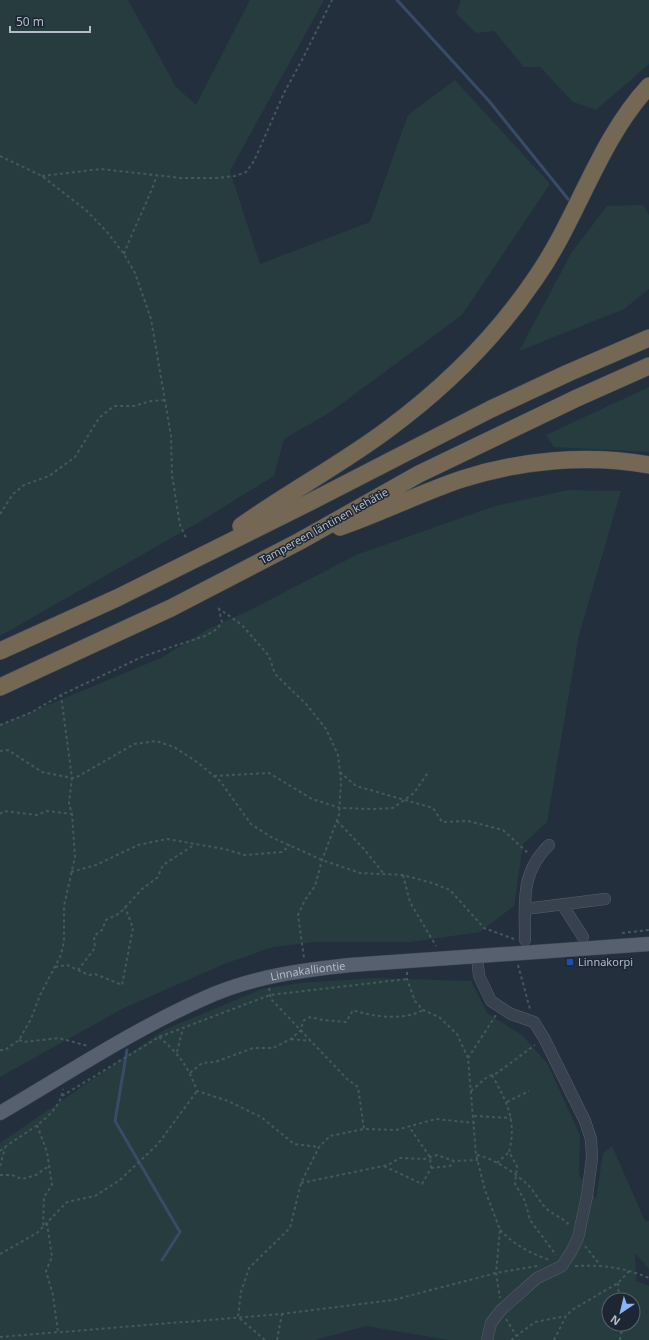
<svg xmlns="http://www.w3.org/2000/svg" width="649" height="1340" viewBox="0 0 649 1340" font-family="'Noto Sans',sans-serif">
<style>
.green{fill:#263c3f;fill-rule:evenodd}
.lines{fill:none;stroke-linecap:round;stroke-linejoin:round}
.stream{stroke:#394c67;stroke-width:3}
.minor-casing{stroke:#565f6c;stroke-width:12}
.major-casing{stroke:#414a57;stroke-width:15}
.highway-casing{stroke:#434c59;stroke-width:18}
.path{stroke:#44595c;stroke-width:2;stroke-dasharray:3 3;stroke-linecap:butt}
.minor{stroke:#38414e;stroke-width:11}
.major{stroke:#56606e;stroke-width:14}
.highway{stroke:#746855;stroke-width:17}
.transit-dot{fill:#1a4fb4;stroke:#1d2633;stroke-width:1.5}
.labels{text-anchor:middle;stroke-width:3;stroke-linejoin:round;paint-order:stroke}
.street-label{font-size:11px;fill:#b4bcc9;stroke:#1d2633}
.poi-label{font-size:11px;fill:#b4bcc9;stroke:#1d2633;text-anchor:start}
</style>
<rect width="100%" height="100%" fill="#242f3e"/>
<path class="green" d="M 0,0 L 128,0 L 176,87 L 196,105 L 250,0 L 324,0 L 230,171 L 260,264 L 370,222 L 408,115 L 455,80 L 550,184 L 462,315 L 329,413 L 284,439 L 274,476 L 201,521 L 0,636 Z
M 461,0 L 649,0 L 649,64 L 596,110 L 573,102 L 540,67 L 524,67 L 494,31 L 476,33 L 456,13 Z
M 643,205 L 649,215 L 649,289 L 624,309 L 519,351 L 572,252 L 607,206 Z
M 649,387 L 649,452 L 554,447 L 546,435 Z
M 568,490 L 621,491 L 579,635 L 547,822 L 523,844 L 514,906 L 480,932 L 410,942 L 314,942 L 273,947 L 224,964 L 124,1008 L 0,1077 L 0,725 L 161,658 L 208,629 L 250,610 L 356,555 L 495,506 Z
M 375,978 L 471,981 L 487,1013 L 522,1035 L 547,1063 L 580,1135 L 579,1175 L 596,1199 L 603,1153 L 612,1146 L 645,1221 L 649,1221 L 649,1269 L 635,1253 L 636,1281 L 649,1286 L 649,1340 L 449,1340 L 366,1326 L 315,1340 L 0,1340 L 0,1143 L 164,1030 L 262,989 L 300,983 ZM 609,1300 L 633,1300 L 633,1324 L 609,1324 Z"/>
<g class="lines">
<path class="stream" d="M 397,0 L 489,101 L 568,199
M 127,1050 L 115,1121 L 180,1232 L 162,1260"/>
<g class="minor-casing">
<path id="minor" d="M 562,904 L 583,937
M 525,909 L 605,899
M 525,940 C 525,902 520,873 549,845
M 477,955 L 479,976 L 491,1001 L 511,1014 L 534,1022 L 544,1038 L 585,1121 L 591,1139 L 592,1158 L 587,1196 L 578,1238 L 571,1252 L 562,1266 L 537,1278 L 501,1310 L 491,1323 L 487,1340"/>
</g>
<g class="major-casing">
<g id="major">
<path id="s1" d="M 0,1113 C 70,1072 139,1026 214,994 C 257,976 304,970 350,965 L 649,944"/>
</g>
</g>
<g class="highway-casing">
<path id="highway" d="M 241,526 C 289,492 340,465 387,430 C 444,388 495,338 535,279 C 578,218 598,141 649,86
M 340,527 C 381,513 420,493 462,479 C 521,460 588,454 649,465
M 0,651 L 117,598 L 312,501 L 491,409 L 568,373 L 649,338
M 0,687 L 171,608 L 300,541 L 419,474 L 577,398 L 649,366"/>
</g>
<path class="path" d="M 0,156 L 42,176 L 87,211 L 107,232 L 124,254 L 135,273 L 151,319 L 171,436 L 172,475 L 180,525 L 187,540
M 42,176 L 101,169 L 181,178 L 216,178 L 235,176 L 246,172 L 254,161 L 284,93 L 303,58 L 332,0
M 124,254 C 134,227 148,202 157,175
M 0,514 L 13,494 L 24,485 L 49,476 L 75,457 L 99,418 L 114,406 L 134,406 L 151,401 L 164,400
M 218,608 L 242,625 L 269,656 L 275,674 L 307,705 L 326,729 L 338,755 L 341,782 L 339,815 L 322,860 L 315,886 L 305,900 L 298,915 L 304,958
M 0,725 L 32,712 L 61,695 L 144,656 L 205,636 L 217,629 L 222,622 L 219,610
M 0,751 L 8,750 L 42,772 L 72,778 L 79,776 L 134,744 L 156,741 L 174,747 L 197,762 L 220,781 L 251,824 L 271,837 L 322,860 L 360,873 L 403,875 L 432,883 L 450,890 L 484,928 L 514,939
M 340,772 L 356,786 L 433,808 L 442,822 L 468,821 L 503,830 L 529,854
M 214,776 L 269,773 L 312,799 L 340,808 L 373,809 L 393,808 L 414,793 L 429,771
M 0,814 L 4,811 L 37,815 L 47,811 L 72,814
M 337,821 L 364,849 L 384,874
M 71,872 L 96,865 L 138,845 L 167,839 L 224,849 L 245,855 L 282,852 L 290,845
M 403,875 L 410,902 L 436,946
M 622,933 L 649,930
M 518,965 L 530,1009
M 55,967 L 67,965 L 78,970 L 95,948 L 94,936 L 102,930 L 106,920 L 120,913 L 142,889 L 157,878 L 163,865 L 194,845
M 78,970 L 89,975 L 95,974 L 122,985 L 133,928 L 125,907
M 407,972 L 407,979 L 415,1001 L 423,1010 L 439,1017 L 457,1034 L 468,1058 L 476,1155 L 485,1190 L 500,1230 L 496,1273 L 500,1298
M 269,988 L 271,999 L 348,1080 L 358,1087 L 364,1129
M 159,1037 C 179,1054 188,1066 197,1091 L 228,1101 L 261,1117 L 294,1144 L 319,1147
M 291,1039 L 310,1041
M 19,1040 L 24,1042 L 59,1038 L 88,1046
M 0,1050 L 5,1050 L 19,1040 L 31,1019 L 40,995 L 61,955 L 64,941 L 64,906 L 75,857 L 72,814 L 69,803 L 72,778 L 61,695
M 177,1052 L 183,1028
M 468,1058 L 496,1015
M 190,1073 L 202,1063 L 215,1062 L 253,1048 L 273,1048 L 291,1039 L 301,1030 L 303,1021 L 310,1017 L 323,1020 L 346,1022 L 353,1010 C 373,1017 404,1021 423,1010
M 492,1075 C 507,1102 517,1121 509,1152 L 517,1166 L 515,1184 L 525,1201 L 530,1220 L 556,1255
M 471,1091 L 487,1077 L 497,1073 L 535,1045
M 62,1096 L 159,1037 L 270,995 L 407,979
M 507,1102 L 529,1091
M 474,1116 L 511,1118
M 37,1125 L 47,1152 L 52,1185 L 44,1197 L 43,1227
M 0,1151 C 20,1134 60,1118 63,1089
M 477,1155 C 495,1159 515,1173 528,1185 C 535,1192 540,1203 548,1210 C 555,1216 564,1218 570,1226
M 497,1163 L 509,1152
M 0,1166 L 5,1148
M 384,1166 L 422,1184 L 431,1168 L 430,1157 L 410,1128
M 431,1168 L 450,1166 L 454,1162
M 0,1175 L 12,1175 L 22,1179 L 36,1175 L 49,1166
M 301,1183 L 388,1165 L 400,1158 L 424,1159 L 437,1155 L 454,1161 L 478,1160
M 47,1223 L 52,1257 L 46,1271 L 53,1295 L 58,1332
M 500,1230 C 515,1245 529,1253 550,1260
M 585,1246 L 600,1265
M 0,1254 L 37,1233 L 67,1202 L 95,1196 L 120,1180 L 158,1144 L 197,1091
M 575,1266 C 604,1265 622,1267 649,1278
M 618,1283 L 619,1300
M 506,1319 L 519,1340
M 0,1337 L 282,1314 L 393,1300 L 496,1273 L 537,1266
M 265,1340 L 238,1317 L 241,1292 L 249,1268 L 290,1228 L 301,1183 L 319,1147 L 330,1136 L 364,1129 L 396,1130 L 436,1119 L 475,1123
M 277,1340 L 282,1314
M 511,1340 L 535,1322 L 566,1316
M 554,1340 L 566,1316 L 572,1310 L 618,1283 L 630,1270
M 620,1340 L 623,1324"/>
<use href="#minor" class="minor"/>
<use href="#major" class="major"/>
<use href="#highway" class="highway"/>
</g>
<rect class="transit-dot" x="566" y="958" width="8" height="8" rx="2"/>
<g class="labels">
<g class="street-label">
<text transform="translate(324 526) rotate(-29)" y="4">Tampereen läntinen kehätie</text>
<text dy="4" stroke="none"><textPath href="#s1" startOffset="342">Linnakalliontie</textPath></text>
</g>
<g class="poi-label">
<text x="578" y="966">Linnakorpi</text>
</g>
</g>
<g transform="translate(621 1312) rotate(215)"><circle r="19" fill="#1d2633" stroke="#59626f"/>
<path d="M0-3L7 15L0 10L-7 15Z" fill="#8ab4f8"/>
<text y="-6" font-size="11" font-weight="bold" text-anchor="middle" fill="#b4bcc9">N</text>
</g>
<path d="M10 26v6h80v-6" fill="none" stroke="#b4bcc9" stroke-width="2"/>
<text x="16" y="26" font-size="12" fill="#b4bcc9" stroke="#1d2633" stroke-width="3" paint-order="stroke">50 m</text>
</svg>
